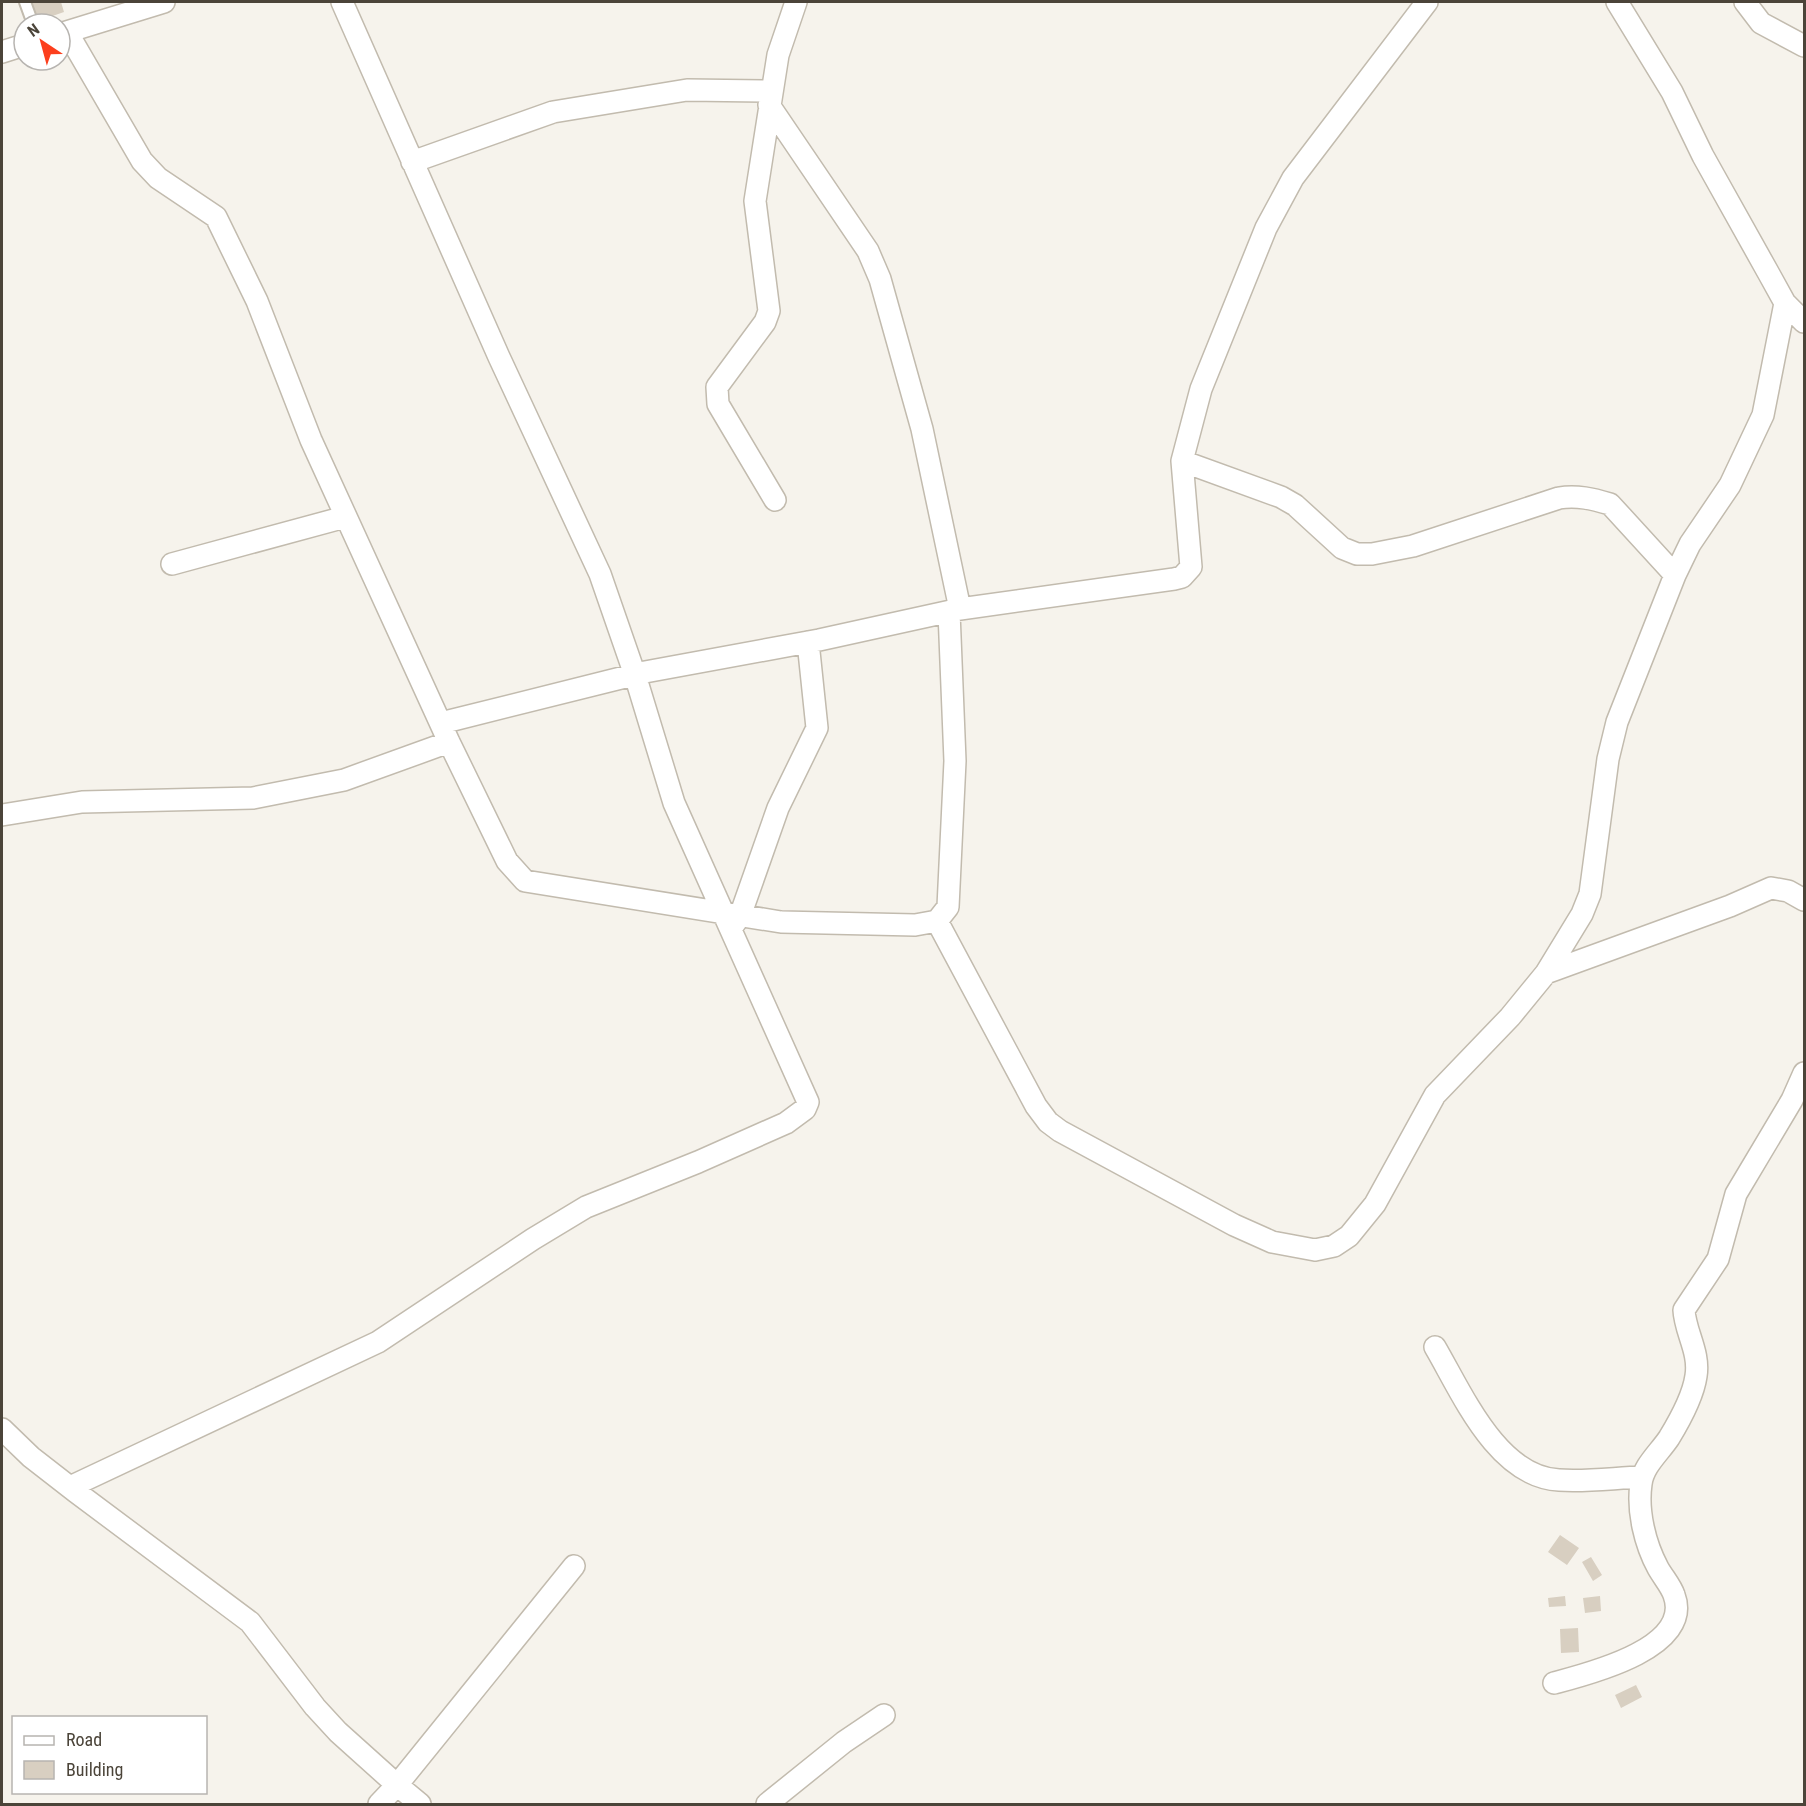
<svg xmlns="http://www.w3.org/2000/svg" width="1806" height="1806" viewBox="0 0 1806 1806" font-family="'Roboto Condensed',sans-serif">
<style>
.building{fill:#d8cfc1}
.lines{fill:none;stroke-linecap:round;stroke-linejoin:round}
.service-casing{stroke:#c2bbae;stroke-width:14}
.minor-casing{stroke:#c2bbae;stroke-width:24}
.service{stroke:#fff;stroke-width:10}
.minor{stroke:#fff;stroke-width:21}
</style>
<rect width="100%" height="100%" fill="#f6f3ec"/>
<path class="building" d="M 31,2 L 61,2 L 64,12 L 38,21 Z
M 1560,1535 L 1579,1548 L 1567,1565 L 1548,1552 Z
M 1591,1557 L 1602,1575 L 1593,1581 L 1582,1562 Z
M 1565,1596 L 1566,1606 L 1549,1607 L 1548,1598 Z
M 1600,1596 L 1601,1611 L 1585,1613 L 1583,1598 Z
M 1578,1628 L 1579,1652 L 1561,1653 L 1560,1629 Z
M 1636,1685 L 1642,1697 L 1621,1708 L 1615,1695 Z"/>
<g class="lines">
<g class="service-casing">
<path id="service" d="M 25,2 L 33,24"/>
</g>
<g class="minor-casing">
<path id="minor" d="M 1617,2 L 1672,92 L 1703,156 L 1769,274 L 1785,303 L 1804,322
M 1745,2 L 1761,23 L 1804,46
M 67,32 L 142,161 L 158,178 L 216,217 L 257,301 L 311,440 L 449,742 L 507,861 L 525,881 L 781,922 L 915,925 L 937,921 L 948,907 L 955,761 L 949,612
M 60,34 L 164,2
M 2,52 L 24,45
M 769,105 L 868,251 L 880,279 L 922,429 L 960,609
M 412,162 L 553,112 L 687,90 L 772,91
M 1182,461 L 1281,497 L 1295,505 L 1342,548 L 1357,554 L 1372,554 L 1413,546 L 1559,498 C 1577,495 1593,499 1610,504 L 1675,575
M 775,500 L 718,404 L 717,387 L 765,322 L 769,311 L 755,201 L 778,55 L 796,2
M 172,564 L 345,517
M 441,723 L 645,672 L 819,640 L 960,609 L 1174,579 L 1182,577 L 1191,567 L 1182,461 L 1201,389 L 1266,228 L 1293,178 L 1427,2
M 2,815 L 82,802 L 253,798 L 344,780 L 449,742
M 937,921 L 1036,1106 L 1048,1122 L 1060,1131 L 1234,1225 L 1272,1242 L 1315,1250 L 1334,1246 L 1349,1236 L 1375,1204 L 1435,1095 L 1510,1017 L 1546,973 L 1582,914 L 1590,894 L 1608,759 L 1617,722 L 1675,575 L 1690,544 L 1730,485 L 1763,415 L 1785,303
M 732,927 L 740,916 L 778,808 L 817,728 L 808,642
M 1546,973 L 1730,906 L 1771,888 L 1788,891 L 1804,900
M 1435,1347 C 1462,1393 1497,1477 1559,1480 C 1586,1482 1614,1478 1642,1477
M 2,1429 L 31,1457 L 76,1492 L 250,1622 L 315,1707 L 338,1732 L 397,1785 L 379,1804
M 70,1487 L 378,1342 L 533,1239 L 586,1207 L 698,1162 L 786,1123 L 805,1109 L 808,1102 L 674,803 L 635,675 L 600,574 L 499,357 L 342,2
M 1554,1683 C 1588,1674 1694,1648 1674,1595 C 1671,1586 1663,1577 1658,1568 C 1645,1544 1637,1511 1641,1484 C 1643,1466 1659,1453 1669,1438 C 1680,1420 1693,1397 1696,1376 C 1700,1352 1685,1332 1684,1310 L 1718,1259 L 1736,1194 L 1792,1100 L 1804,1073
M 420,1804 L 397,1785 L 574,1566
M 767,1804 L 844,1742 L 884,1715"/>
</g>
<use href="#service" class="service"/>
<use href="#minor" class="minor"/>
</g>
<rect width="1806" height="1806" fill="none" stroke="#4b4439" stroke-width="6"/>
<rect x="12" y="1716" width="195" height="78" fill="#ffffff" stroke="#b7b4b0" stroke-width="1.5"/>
<rect x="24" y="1736" width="30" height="9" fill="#ffffff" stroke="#b7b4b0" stroke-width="1.5"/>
<text x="66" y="1746" font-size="18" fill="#4b4439">Road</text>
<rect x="24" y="1761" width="30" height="18" fill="#d8cfc1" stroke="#b7b4b0" stroke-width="1.5"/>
<text x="66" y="1776" font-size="18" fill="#4b4439">Building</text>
<g transform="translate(42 42) rotate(324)"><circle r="28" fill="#ffffff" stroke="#b7b4b0" stroke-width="1.5"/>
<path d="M0-4.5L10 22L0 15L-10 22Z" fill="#fc3f1d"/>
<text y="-9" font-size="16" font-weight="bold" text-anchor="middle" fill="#4b4439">N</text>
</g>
</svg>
